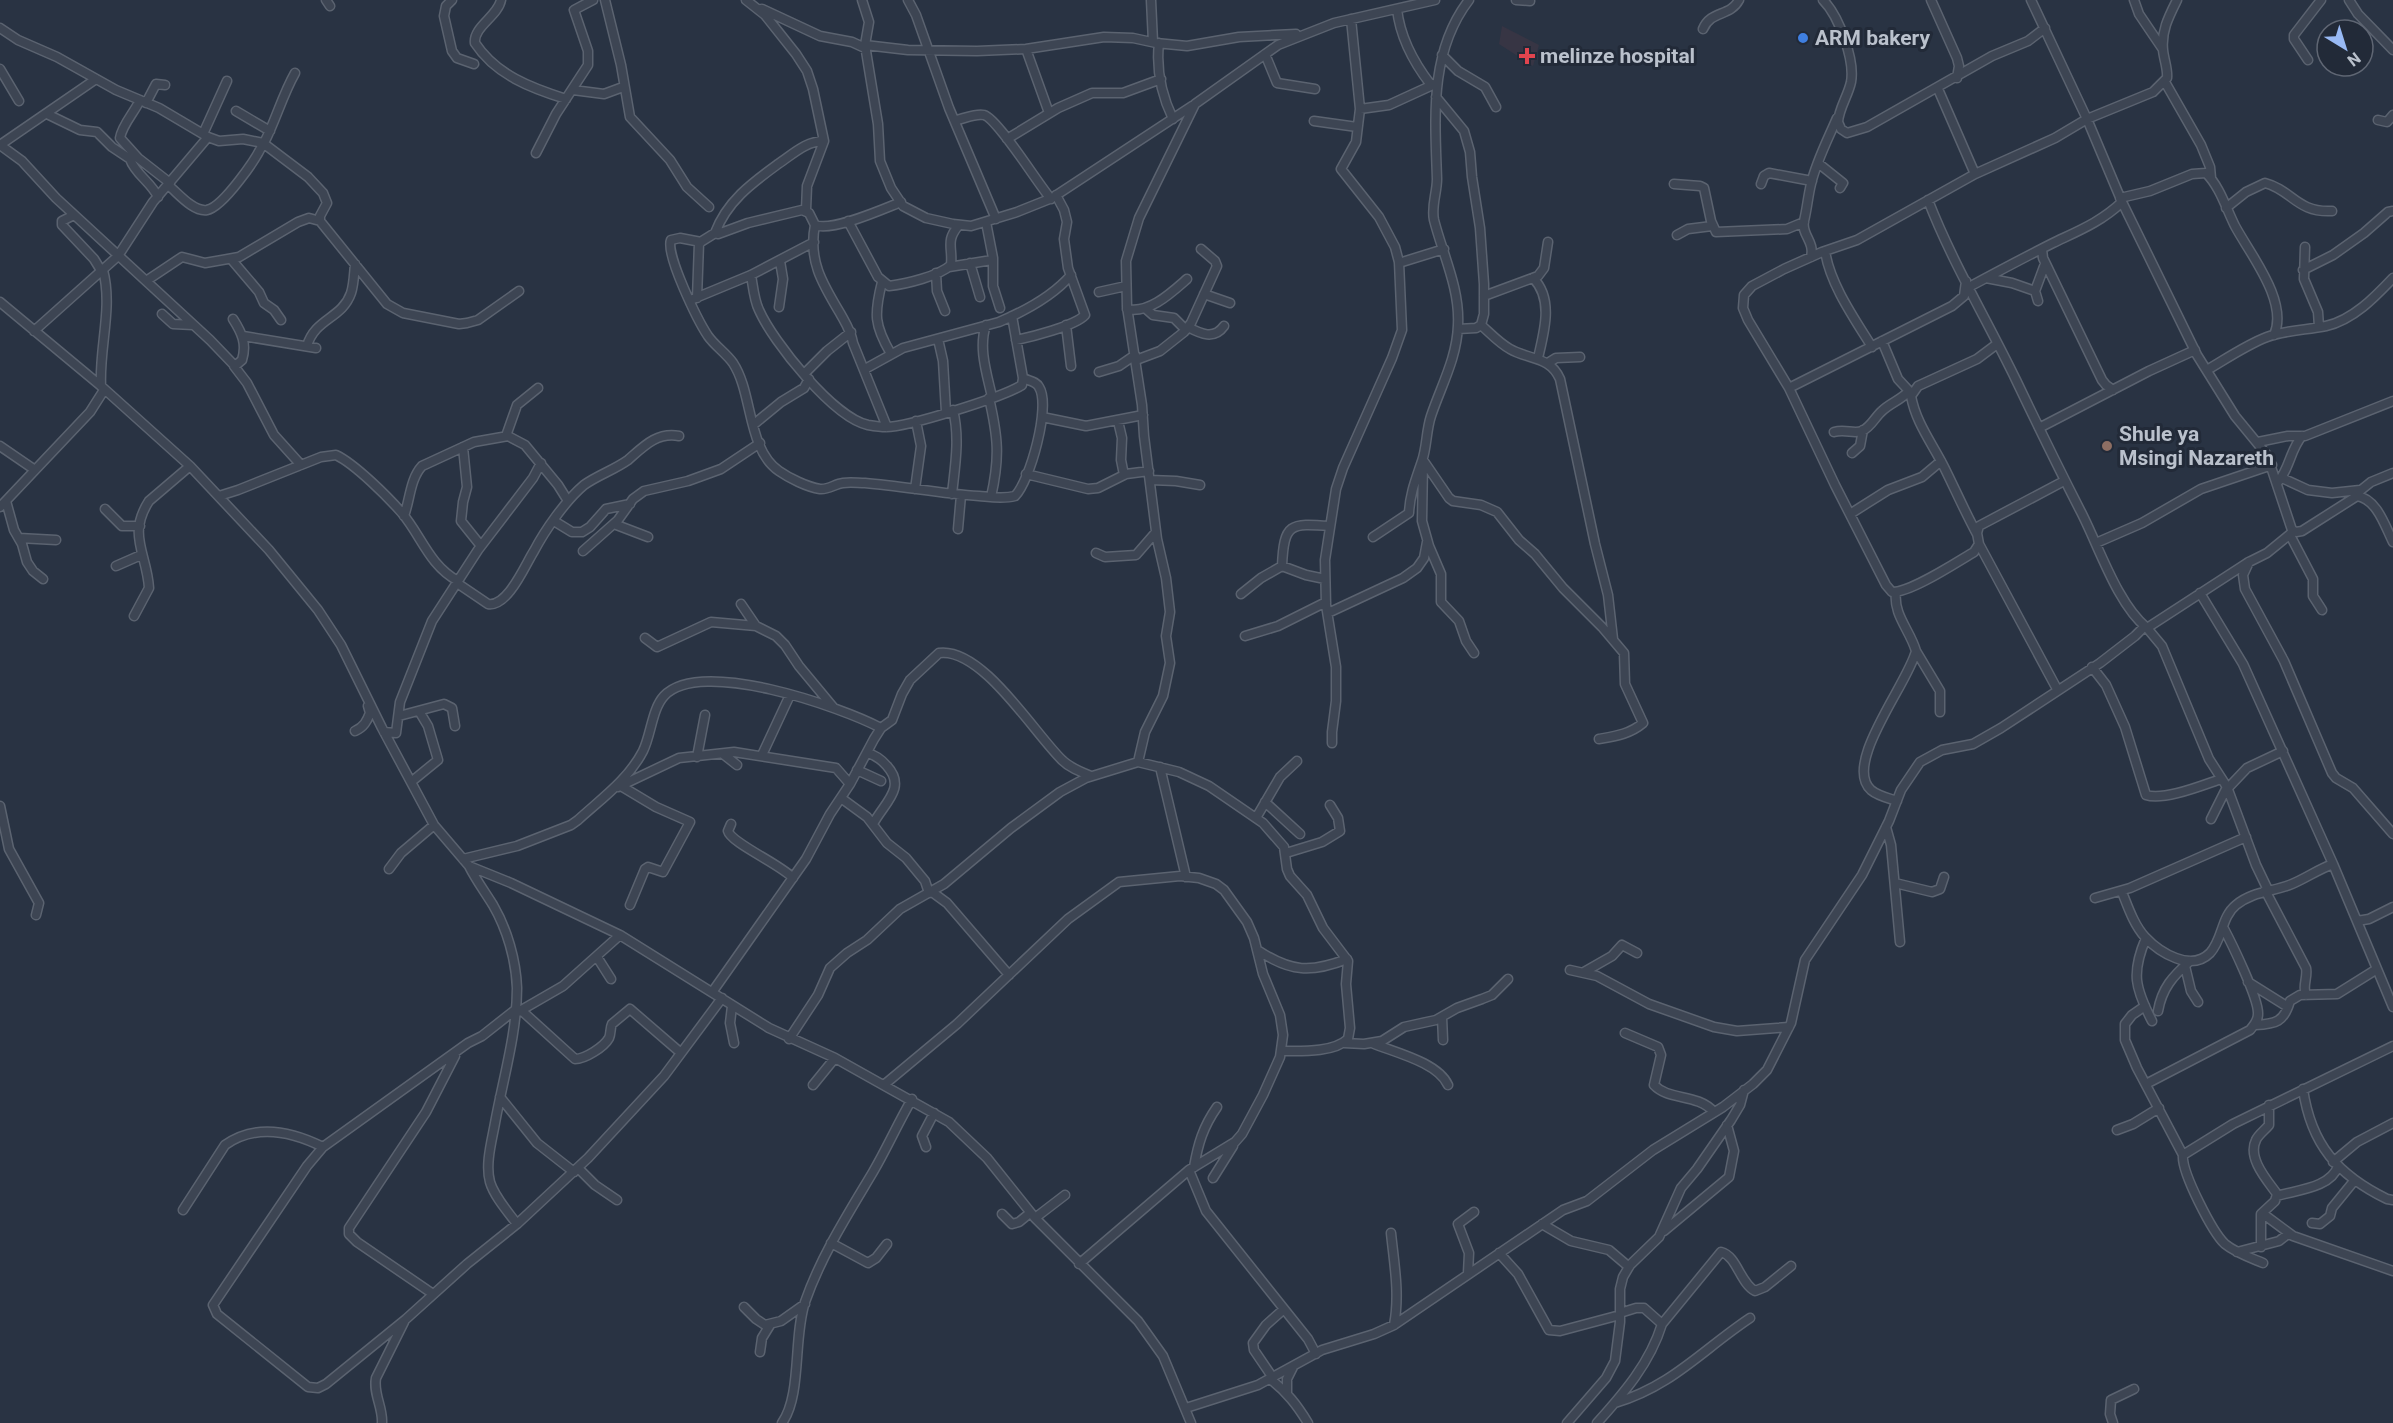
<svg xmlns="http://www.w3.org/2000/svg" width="2393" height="1423" viewBox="0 0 2393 1423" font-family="Roboto,sans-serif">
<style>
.medical{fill:#373544}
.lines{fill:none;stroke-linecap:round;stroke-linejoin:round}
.minor-casing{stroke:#5b6370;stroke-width:11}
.minor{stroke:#3d4553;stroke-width:8}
.shop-dot{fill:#3f7fe0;stroke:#222a38;stroke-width:2}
.health-dot{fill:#e0444e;stroke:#222a38;stroke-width:2}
.education-dot{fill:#8d6e63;stroke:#222a38;stroke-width:2}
.labels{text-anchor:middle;stroke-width:6;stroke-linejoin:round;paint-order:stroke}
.poi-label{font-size:21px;font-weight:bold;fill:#bac1cc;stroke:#222a38;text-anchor:start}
</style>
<rect width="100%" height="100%" fill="#293343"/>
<path class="medical" d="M 1502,26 L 1539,45 L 1533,66 L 1499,44 Z"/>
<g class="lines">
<g class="minor-casing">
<path id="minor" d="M 326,0 L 330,6
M 452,0 L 446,6 L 444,16 L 452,51 L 457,58 L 474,64
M 501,0 C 498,16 473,27 475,43 C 496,75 531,88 566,99
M 605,0 L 621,65 L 630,117 L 670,160 L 687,187 L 709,207
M 746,0 L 765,15 L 796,54 L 807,71 L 813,89 L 824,141 L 807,186 L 806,210
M 862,0 L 869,22 L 865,45 L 878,124 L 880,161 L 891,188 L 903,206 L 926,218 L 953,224 L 971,226 L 1017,212 L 1052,198 L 1192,106
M 908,0 L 916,15 L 949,108 L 996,219
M 1151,0 L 1153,42
M 1516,0 L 1530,1
M 1823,0 C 1839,16 1855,60 1851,82 C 1848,96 1839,108 1838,122 L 1841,129 L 1847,133 L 1867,127 L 1992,56 L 2028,41 L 2045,28
M 1931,0 L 1957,58 L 1959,66 L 1957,78
M 2031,0 L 2087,119 L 2122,202 L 2197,355 L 2235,416 L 2267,455 L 2292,530 L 2296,532 L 2302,531 L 2357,496 C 2377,499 2385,526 2393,542
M 2134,0 L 2139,14 L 2162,48
M 2349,0 L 2358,14 L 2393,50
M 762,9 L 820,36 L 852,42 L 865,48
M 1397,9 C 1400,37 1414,63 1431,85
M 1351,19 L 1360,109 L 1389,105 L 1437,83
M 0,28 L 18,40 L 57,57 L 116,90 L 159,108 L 208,137 L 219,141 L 243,139 L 263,143 L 308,177 L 323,193 L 327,203 L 320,216 L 320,221 L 387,304 L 403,313 L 459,324 L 467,323 L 478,320 L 519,291
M 1703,29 C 1711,10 1730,17 1739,0
M 1159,43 C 1156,69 1162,96 1173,119
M 865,45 L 908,50 L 977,51 L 1026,49 L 1104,37 L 1133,38 L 1156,43 L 1187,46 L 1239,37 L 1296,34
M 1026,49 L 1049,113
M 1265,54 L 1277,83 L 1315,89
M 1442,55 L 1458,71 L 1485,87 L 1496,107
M 2308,60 L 2294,39 L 2294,35 L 2321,0
M 0,69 L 19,101
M 2165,82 L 2201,145 L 2210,167 L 2211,178
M 1938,89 L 1975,174
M 573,90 L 604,94 L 623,87
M 1436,97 L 1464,131 L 1470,152 L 1472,177 L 1480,228 L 1484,284 L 1484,314 L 1481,325 L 1476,328 L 1458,329
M 140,100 C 134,113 122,125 120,138 L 138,158 L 170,183
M 146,103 L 156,84 L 165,85
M 236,111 L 270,131
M 47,114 L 80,130 L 97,132 L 112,147 L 130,159
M 956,120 C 964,119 975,113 984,115 C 998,119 1038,184 1051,199
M 2378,120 L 2387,122 L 2393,115
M 1314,121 L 1357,127
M 203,134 L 227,81
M 1007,139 L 1058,108 L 1092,93 L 1123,93 L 1161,79
M 264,143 C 276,120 282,96 295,73
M 0,145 L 22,161 L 56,198 L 210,340 L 235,366 L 242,360 C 247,344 242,333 233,319
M 0,145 L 96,79
M 536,153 L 556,114 L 588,65 L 588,51 L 574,10 L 593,0
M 131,156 L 130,159 C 135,174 151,182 158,197
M 1818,163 L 1843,183 L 1840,188
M 1674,184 L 1700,186 L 1704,188 L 1711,221 L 1716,232 L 1787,229 L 1804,222
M 1761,184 L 1764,176 L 1769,173 L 1812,181
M 168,185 C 178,193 193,212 207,210 C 223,207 258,157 263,143
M 2120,198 L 2150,191 L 2192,174 L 2206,173 C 2220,187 2226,208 2235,226 C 2250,254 2289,302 2274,335
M 1928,200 C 1952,262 1987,320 2016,380 C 2037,424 2058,467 2080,510 C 2098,544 2117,604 2147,628 L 2247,563 L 2267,553 L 2294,531
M 2226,208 L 2246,192 L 2265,183 C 2292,190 2297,213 2332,211
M 74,215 L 62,221 L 62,225 L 94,259 L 102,272
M 848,221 L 878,277 L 889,286 C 906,284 939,276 951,265 C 953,247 945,241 959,225
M 986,222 L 993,258 L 993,286 L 1000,308
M 815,225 C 808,260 822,283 840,313 C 846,324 851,331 853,343 L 887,427
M 715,233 C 727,201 752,183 778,164 C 793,154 806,141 824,141
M 1677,235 L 1688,229 L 1712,226
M 701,242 L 680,238 L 671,240 C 665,254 698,321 708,336 C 715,346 726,353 733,363 C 753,393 747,449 779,471 C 789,478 807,487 820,489 C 828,490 835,484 843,483 C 850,482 858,483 865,483 C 903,486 941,494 979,496 C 991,497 1003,499 1015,496 C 1030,481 1051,406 1039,387 C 1036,381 1029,381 1023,378
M 2305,247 L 2304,279 L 2318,312 L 2319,327
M 2042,249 L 2043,258 L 2102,380 L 2106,385 L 2113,390
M 1825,251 C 1830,284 1854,318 1872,347
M 1811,257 C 1815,241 1801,235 1804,221 C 1807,209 1808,196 1811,184 C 1816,162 1828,139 1837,118
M 231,259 L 259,292 L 264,303 L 274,310 L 281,320
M 970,263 L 980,297
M 1399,263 L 1444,249
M 949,267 L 992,260
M 2303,270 L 2333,255 L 2364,233 L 2388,212 L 2393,211
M 936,273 L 937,291 L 945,311
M 751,275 C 753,286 754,300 759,310 C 773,342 834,418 868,425 C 874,426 880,427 886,427 C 908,427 1003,397 1022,385 L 1023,378 L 1012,316
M 1533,278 C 1554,299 1544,332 1538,358
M 1986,278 L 2012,283 L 2035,291
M 146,281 L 182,257 L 205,263 L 239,257 L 298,222 L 309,218 L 320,221
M 882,282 C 874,314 874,325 891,354
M 1969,287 C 1997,272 2025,257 2053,243 C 2078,231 2101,222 2122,202
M 1099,292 L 1126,286
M 1204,294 L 1230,303
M 1484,296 L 1538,276 L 1544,268 L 1548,242
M 697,298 L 699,243 L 715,233 L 718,234 L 748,223 L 802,210 L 809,213 L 815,225 C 832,232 883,209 901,202
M 693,299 L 751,275 L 814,242
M 2038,301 L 2035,291 L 2045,264
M 0,302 L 101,386 L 190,466 L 269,550 L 318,610 L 341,645 L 382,728 L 434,825 L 469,866 L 511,883 L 620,935 L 769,1028 L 835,1058 L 949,1122 L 987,1158 L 1035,1218 L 1138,1321 L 1163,1356 L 1191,1423
M 779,307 L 783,279 L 780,261
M 1145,308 L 1153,315 L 1174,318 L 1186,330
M 1127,309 C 1149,314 1171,293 1187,279
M 162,314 L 173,324 L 193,325
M 986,325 C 978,348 987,374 992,397
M 1066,325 L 1071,366
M 1481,325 C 1490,333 1499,343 1510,349 C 1529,360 1550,356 1560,379 L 1595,544 L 1608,595 L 1613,639
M 1188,327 C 1201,334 1214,340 1224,326
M 34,331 L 118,256 L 153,202 L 208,137
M 243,336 L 316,348
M 938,339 L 943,361 L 946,412
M 1016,340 C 1031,337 1075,326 1085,315 L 1068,268 L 1064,239 L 1067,222 L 1064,210 L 1056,195
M 1882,341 L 1898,379 L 1911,393
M 307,346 C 315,318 342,319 351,293 C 354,284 354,273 355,264
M 1136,360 L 1160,351 L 1184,332 L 1191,323 L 1217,266 L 1215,261 L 1201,249
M 1548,363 L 1556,358 L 1580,357
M 234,366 L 247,383 L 274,435 L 301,465
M 865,369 L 903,348 L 999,322 C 1025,311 1052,297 1071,275
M 2207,370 C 2226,359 2246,345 2267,337 C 2286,330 2307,330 2326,326 C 2353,320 2375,297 2393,278
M 1099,372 L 1119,366 L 1135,355
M 804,374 L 827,351 L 851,332
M 101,386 C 99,347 113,308 103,270
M 1789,388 L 1952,306 L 1964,296 L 1966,281
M 989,398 C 998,437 1000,457 991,497
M 1042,417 L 1086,426 L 1143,415
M 1118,421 L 1122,438 L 1121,460 L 1124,475
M 753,425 L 781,402 L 804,388 L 809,379
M 2039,428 L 2149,371 L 2195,350
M 1834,432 C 1845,429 1854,434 1862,431 C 1871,427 1875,417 1882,411 C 1890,403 1901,400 1909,391
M 506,436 L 517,405 L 538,388
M 2258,442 L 2288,436 L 2305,436 L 2393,401
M 0,446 L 35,470
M 463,447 L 467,487 L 463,502 L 461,521 L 481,546
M 1852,453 L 1860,446 L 1863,430
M 1423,460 L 1449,498 L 1453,501 L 1481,505 L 1497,512 L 1519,540 L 1535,554 L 1563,588 L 1602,627 L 1624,653 L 1625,684 L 1643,723 C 1630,734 1616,736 1599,739
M 1423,463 L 1422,521 L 1429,546 L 1441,574 L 1441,602 L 1459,621 L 1466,641 L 1474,653
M 1026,474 L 1088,489 L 1098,488 L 1126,474 L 1149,471
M 2282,478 L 2308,490 L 2332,493 L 2360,490
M 1150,480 L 1176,481 L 1200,485
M 2064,481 L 1979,526 L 1977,533 L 1979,544 L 1974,552 C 1957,562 1910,593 1892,592 L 1886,585 L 1835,485 L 1789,388 L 1748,320 L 1743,308 L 1744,295 L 1752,286 L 1784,269 L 1822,252 L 1857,240 L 1975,174 L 2055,138 L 2087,119 L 2153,92 L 2167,78 C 2168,69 2164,60 2163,50 C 2161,31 2169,16 2177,0
M 2278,482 C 2290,468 2290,450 2302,436
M 915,489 L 921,446 L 916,421
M 952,494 C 955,466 960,438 953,410
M 2356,494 L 2371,482 L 2393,473
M 219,496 L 238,490 L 321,457 L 336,455 C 355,464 388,497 402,513 C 422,537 429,565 458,581
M 6,501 L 14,530 L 22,544 L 27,562 L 33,571 L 43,579
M 0,507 L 90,412 L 104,390
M 105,509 L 122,526 L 140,526
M 1850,514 L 1888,490 L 1922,477 L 1941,461
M 404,516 C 410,500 410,479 422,466 L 474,442 L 508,436 L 525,445 L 558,485 L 568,501
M 554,521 L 572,532 L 582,532 L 590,527 L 606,509 L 630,504
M 614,524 L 648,537
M 958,529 L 961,495
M 1977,534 C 1965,512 1955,489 1944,467 C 1932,443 1916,423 1911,396 L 1918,386 L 1977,359 L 1997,344
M 2290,535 L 2313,579 L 2313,596 L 2322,610
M 1373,537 L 1409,513 C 1410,493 1416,479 1422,461 C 1427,447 1426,431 1431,416 C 1441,386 1457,358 1458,325 C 1460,289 1443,255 1434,220 C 1431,206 1437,193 1437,179 C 1435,118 1429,52 1469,0
M 19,538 L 56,540
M 2096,543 L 2142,523 L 2201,489 L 2272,465
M 1979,544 L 2057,689
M 583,551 L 618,520 L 633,499 L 644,491 L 688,481 L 721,469 L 760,443
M 1096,553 L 1105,557 L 1136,555 L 1156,532
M 2249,562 L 2243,575 L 2245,589 L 2284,661 L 2332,773 L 2336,778 L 2353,788 L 2393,834
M 116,566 L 141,555
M 1282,566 C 1284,523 1290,523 1330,526
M 457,583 L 488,604 C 508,607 525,565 534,551 C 545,530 566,500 584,485 C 598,475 614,470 628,460 C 644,446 657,432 679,436
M 1896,592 C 1893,615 1910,630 1916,651 C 1909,682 1842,764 1871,790 C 1878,796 1888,798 1897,801
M 2200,593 L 2243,664 L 2333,864 L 2393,1007
M 1241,594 L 1261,578 L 1282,566 L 1306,575 L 1325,579
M 741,604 L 756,626
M 1328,613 L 1403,578 L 1417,568 L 1424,558 L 1427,542
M 134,616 L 149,588 C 147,554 127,535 149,501 L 190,466
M 2147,628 L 2162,646 L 2209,759 L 2227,787 L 2256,865 L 2268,890
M 1245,636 L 1278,626 L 1326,602
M 645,638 L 657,647 L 711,622 L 756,626 L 776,636 L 785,645 L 799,666 L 833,707
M 1916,651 L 1940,691 L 1940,712
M 2092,667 L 2106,685 L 2125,727 L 2146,795 C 2164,801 2203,785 2221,779
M 399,716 L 444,704 L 452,708 L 455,726
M 355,731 C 364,727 367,721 370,713 L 368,706
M 384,732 L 396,733 L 400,702 L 432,621 L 478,550 L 533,478 L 541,463
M 1332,743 L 1332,732 L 1336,701 L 1336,667 L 1326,605 L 1325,560 L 1336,489 L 1343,468 L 1392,358 L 1402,330 L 1399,262 L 1395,247 L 1379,217 L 1341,169 L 1356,142 L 1360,109
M 867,753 C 876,755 881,759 887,766 C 907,788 884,803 873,824
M 723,754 L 737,765
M 762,755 L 790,695
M 697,757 L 705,715
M 1138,762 L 1145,732 L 1163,696 L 1170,663 L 1166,636 L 1170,612 L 1166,578 L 1157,539 L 1144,436 L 1142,405 L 1127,307 L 1126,261 L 1139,218 L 1195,104 L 1278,45 L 1334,23 L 1435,0
M 1160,767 L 1186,877
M 857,770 L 881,781
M 411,782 L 438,760 L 428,726 L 419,711
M 621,786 L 656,807 L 690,822 L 663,872 L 648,867 L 645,869 L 630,905
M 618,787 L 679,758 L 734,752 L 836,768 L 850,784
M 2227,789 L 2247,768 L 2283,751
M 841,798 L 867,817 L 887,843 L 906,858 L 925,881 L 929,893
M 1265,802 L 1300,834
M 0,806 L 9,849 L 39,903 L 36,915
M 1256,818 L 1280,777 L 1297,761
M 2211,819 L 2227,787
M 731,824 L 728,831 C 731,843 780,864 793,878
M 1886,827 L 1891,845 L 1900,942
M 1286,853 L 1322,842 L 1340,831 L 1338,818 L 1330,805
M 463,859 L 517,846 L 571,825 L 578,820 C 601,799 628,780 643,751 C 651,735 652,709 664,696 C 700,657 841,707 881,728
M 469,866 C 476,880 485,892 493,905 C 507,929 516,960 517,988 C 517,1033 503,1079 495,1123 C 492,1140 485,1164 490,1182 C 494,1196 508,1212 517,1224
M 389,869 L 401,853 L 434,825
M 1895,883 L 1932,892 L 1940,889 L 1944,877
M 2265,890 L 2306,968 C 2308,978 2302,986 2306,995
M 932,892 L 947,903 L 1009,975
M 2122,892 C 2128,907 2134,925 2145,937 C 2160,953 2191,972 2210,953 C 2223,939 2221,917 2236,905 C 2253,891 2273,892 2292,884 C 2306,878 2319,869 2333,864
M 2095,898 L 2130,888 L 2246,837
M 2357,921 L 2369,919 L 2393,907
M 2146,938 C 2131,973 2135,988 2152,1021
M 1259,951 C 1291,972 1311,973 1347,959
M 597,957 L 611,979
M 2185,966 L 2191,991 L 2198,1002
M 1570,970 L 1597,976 L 1649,1004 L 1714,1027 L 1737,1031 L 1789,1027
M 1584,972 L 1612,956 L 1622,945 L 1637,953
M 2248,982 L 2288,1007
M 713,991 L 806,859 L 830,814 L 850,784 L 874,739 L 881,728 L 892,720 L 902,694 L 910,680 L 939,653 C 982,647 1034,733 1062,760 C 1070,768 1081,772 1091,776
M 732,1006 L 730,1023 L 734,1043
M 2145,1006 L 2132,1015 L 2125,1024 L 2125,1040 L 2137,1068 L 2183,1155
M 515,1010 L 482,1036 L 468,1043 L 323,1147 L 307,1166 L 213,1305 L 217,1314 L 308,1387 L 318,1388 L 326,1384 L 406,1319 L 467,1264 L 517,1224 L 588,1158 L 664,1076 L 722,998
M 522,1011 L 575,1059 C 585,1059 604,1047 609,1038 C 611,1034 610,1028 612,1024 L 630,1009 L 681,1053
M 2158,1011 C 2162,988 2173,976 2190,961
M 518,1012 L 563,986 L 620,935
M 1442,1017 L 1443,1040
M 2255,1025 C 2276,1024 2284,1022 2290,1001 L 2300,995 L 2337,994 L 2377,969
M 1625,1033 L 1658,1047 L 1661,1055 L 1654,1085 C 1669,1101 1697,1093 1714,1112
M 789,1039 L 818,995 L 830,968 L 847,953 L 867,940 L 900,909 L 944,884 L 1011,828 L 1060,792 L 1086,778 L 1138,762 L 1179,772 L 1209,786 L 1263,823 L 1284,847 L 1287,869 L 1290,876 L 1307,895 L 1323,928 L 1348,961 L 1346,984 L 1350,1028 L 1348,1039 C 1333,1053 1300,1051 1281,1051
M 1344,1043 L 1364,1044 L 1382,1041 L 1404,1027 L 1436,1020 L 1457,1008 L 1482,999 L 1492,995 L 1508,979
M 1372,1043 C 1393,1052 1438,1062 1448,1085
M 885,1084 L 957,1024 L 1068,919 L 1119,882 L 1180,876 L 1199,878 L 1216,884 L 1224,890 L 1247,922 L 1254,938 L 1263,974 L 1280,1015 L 1283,1035 L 1280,1057 L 1263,1095 L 1242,1134 L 1235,1142 L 1189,1170 L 1079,1264
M 2146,1084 L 2250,1030 C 2254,1025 2258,1021 2258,1014 C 2259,999 2231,942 2223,927
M 813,1085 L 835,1058
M 2303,1089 C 2311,1145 2338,1175 2387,1199 L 2393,1200
M 500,1097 L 537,1143 L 574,1172
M 2117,1130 L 2133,1124 L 2159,1108
M 926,1147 L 922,1136 L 934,1113
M 2333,1162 L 2357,1142 L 2393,1123
M 1194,1167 C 1198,1144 1203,1127 1217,1107
M 578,1168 L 595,1185 L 617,1200
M 1189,1170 L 1206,1211 L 1308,1339 L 1316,1354
M 1213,1178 L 1233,1146
M 2277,1196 C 2296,1190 2331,1188 2338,1166
M 183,1210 L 225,1145 C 256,1123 291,1131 323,1147
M 2262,1213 L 2293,1236 L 2393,1271
M 1002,1214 L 1012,1224 L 1019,1222 L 1030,1213
M 1035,1218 L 1065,1195
M 2312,1223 L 2320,1224 L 2330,1216 L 2332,1208 L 2354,1181
M 1542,1224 L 1571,1241 L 1609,1250 L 1629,1267
M 1664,1231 L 1729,1177 L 1734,1151 L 1727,1125
M 1391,1233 C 1394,1263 1400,1294 1394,1325
M 831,1243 L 868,1263 L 876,1258 L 887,1244
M 2261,1247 L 2261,1214 L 2275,1201 L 2277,1194 C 2267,1180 2247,1158 2256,1140 C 2258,1135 2265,1130 2269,1125 L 2269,1105
M 2237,1252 L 2279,1241 L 2289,1233
M 1499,1253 L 1518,1274 L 1549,1330 L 1560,1331 L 1620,1315
M 2263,1263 C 2251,1258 2236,1253 2225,1244 C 2213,1233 2181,1172 2183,1155 L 2233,1124 L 2393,1046
M 1468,1273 L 1469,1253 L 1458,1224 L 1474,1212
M 433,1294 L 357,1242 L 349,1234 L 349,1228 L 426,1112 L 455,1056
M 744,1307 L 756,1319 L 765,1325 L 781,1321 L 805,1304
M 1620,1313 L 1636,1308 L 1644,1308 L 1662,1324 L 1721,1252 C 1737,1256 1740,1283 1755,1291 L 1765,1287 L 1791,1266
M 760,1352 L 762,1338 L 770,1325
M 1273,1378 L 1254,1350 L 1253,1343 L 1266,1325 L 1284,1309
M 1270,1379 C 1287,1392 1297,1405 1308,1423
M 1287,1392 L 1287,1379 L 1293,1367
M 1615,1403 C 1672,1386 1702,1350 1750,1318
M 1186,1408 L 1258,1385 L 1322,1350 L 1374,1334 L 1394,1325 L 1563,1210 L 1587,1201 L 1653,1150 L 1723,1107 L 1753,1084 L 1767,1070 L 1791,1023 L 1805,960 L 1862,875 L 1889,821 L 1901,790 L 1920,762 L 1942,750 L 1973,744 L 2001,728 L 2100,663 L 2135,636 L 2145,626
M 382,1423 C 383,1407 373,1394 376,1378 L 404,1322
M 782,1423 C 802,1395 793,1338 805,1302 C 821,1256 848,1214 873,1172 C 887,1148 898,1123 912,1099
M 1567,1423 L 1606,1378 L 1615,1361 L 1620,1322 L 1620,1289 L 1623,1277 L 1630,1265 L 1659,1237 L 1681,1188 L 1697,1169 L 1731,1120 L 1740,1105 L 1744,1090
M 1597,1423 C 1624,1393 1650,1363 1662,1324
M 2113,1423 L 2110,1414 L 2111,1400 L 2134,1389"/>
</g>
<use href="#minor" class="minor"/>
</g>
<circle class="shop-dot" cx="1803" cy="38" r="6"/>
<path class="health-dot" d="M1524 47h6v6h6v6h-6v6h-6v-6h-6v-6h6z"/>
<circle class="education-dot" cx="2107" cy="446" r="6"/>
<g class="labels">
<g class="poi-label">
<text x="1815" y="45">ARM bakery</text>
<text x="1540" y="63">melinze hospital</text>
<text x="2119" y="441">Shule ya<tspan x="2119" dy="24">Msingi Nazareth</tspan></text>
</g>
</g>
<g transform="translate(2345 48) rotate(142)"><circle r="28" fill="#222a38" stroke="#5f6673" stroke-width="1.5"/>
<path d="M0-4.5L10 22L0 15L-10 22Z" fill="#98b9f4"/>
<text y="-9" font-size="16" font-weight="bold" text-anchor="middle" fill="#bac1cc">N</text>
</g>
</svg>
